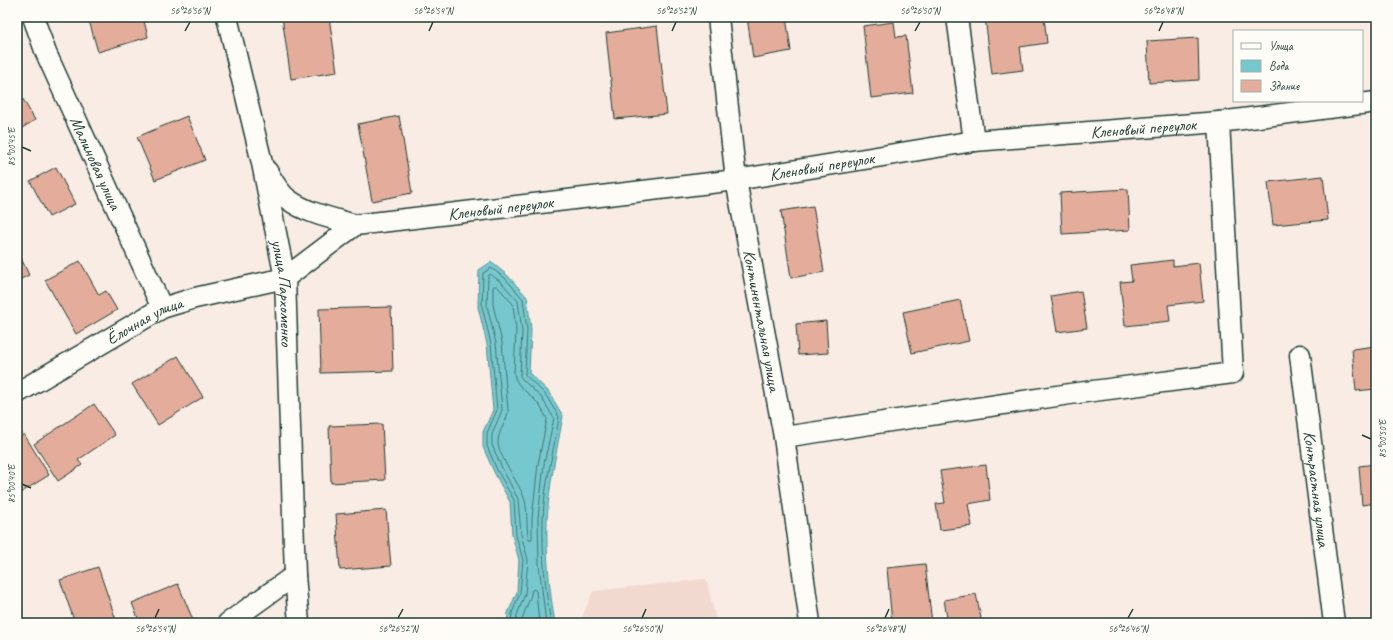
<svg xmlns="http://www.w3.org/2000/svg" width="1393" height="640" viewBox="0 0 1393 640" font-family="Caveat,sans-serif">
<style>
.built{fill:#f2d9cf}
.water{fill:#77c8ce;stroke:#549090}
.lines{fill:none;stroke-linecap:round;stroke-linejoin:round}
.shore{stroke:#427572;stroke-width:1}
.building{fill:#e4ad9b;stroke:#1f3d34}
.street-casing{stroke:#1f3d34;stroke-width:23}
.street{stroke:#fdfcf7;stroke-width:20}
.ticks{fill:none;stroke:#1f3d34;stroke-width:1.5}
.labels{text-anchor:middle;stroke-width:3;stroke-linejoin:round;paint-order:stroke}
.street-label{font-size:17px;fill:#1f3d34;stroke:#fdfcf7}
.neatline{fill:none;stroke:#1f3d34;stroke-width:1.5}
.ticks-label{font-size:10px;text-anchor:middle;fill:#1f3d34}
</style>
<rect width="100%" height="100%" fill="#f8ece5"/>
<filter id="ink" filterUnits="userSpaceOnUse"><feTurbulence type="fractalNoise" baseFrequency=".025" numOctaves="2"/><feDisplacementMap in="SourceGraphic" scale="8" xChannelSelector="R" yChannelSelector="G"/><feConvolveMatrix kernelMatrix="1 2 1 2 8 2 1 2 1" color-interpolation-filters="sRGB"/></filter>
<g filter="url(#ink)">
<path class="built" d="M 706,579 L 717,623 L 580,623 L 593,591 Z"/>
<path class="water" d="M 491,262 L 507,275 L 527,297 L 531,330 L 529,373 L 548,391 L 563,416 C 557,450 549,484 547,519 C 546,553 549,589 555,623 L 507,623 L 508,613 L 517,592 L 519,560 L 512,535 L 510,502 L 494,472 L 483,447 L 483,432 L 493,410 L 487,344 L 478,307 L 479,270 Z"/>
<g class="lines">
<path class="shore" d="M 495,286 L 497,286 L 513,304 L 516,331 L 514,373 C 515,385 527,392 535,400 C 540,405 544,413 547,419 L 538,464 L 532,518 L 532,538 L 531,540 L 529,539 C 525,525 529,508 523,495 C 518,482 498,455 498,442 C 498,430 508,421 508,410 L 502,342 L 493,305 L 493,287 Z
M 511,623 L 512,613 L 520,593 L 523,560 L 516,535 L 514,500 L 497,470 L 487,446 L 487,433 L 497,410 L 491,344 L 482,306 L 483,273 L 491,268 L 505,278 L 523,299 L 527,330 L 525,375 L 545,394 L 559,417 C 554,451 544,485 543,519 C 542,554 545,589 551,623
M 516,623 L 517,615 L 525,594 L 528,560 L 521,534 L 518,499 L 502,468 L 492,445 L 492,434 L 502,410 L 496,343 L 487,306 L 488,276 L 490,274 L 501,282 L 518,301 L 522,331 L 520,376 L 523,380 L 541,397 L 554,418 L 544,464 L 538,518 L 539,564 L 546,623
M 522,623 C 523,611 530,602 532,590 L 534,589 L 536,591 L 539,623"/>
</g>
<path class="building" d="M 88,17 L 143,17 L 148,37 L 98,52 Z
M 282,17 L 329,17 L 337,72 L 291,79 Z
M 747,17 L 786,17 L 791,51 L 753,58 Z
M 985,17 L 1044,17 L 1047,43 L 1020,47 L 1023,70 L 992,74 Z
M 894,22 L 896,37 L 906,36 L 913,93 L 871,98 L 863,26 Z
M 657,26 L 667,114 L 615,119 L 606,33 Z
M 1198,38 L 1199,80 L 1149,83 L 1147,41 Z
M 17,89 L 35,120 L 17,131 Z
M 187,116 L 205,160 L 155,180 L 137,137 Z
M 399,116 L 412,193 L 372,201 L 358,124 Z
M 56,167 L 75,204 L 49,217 L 30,181 Z
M 1323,176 L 1328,220 L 1273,225 L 1268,182 Z
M 1128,189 L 1130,230 L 1062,234 L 1060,193 Z
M 813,206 L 824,272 L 791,278 L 781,211 Z
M 19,254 L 29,275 L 17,281 L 17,255 Z
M 1173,260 L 1173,266 L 1199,263 L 1203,301 L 1168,305 L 1170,321 L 1125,326 L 1120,282 L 1132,281 L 1130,265 Z
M 80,261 L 99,295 L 106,291 L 117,310 L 76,334 L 45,280 Z
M 1081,291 L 1087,328 L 1057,332 L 1051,296 Z
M 960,300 L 969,341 L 912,353 L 903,312 Z
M 391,307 L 393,371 L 321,373 L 319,309 Z
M 826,321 L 828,353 L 798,355 L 796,324 Z
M 1376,346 L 1376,389 L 1356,391 L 1352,349 Z
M 178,356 L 203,397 L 158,425 L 132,384 Z
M 94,404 L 115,435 L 78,460 L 82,465 L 58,481 L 34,444 Z
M 382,424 L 385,480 L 331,483 L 329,426 Z
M 24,434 L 49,475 L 17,495 L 17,439 Z
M 1376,464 L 1376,503 L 1362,505 L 1359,466 Z
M 986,465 L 990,500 L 968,504 L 972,526 L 940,530 L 936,504 L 945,503 L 940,471 Z
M 386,510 L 391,566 L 340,570 L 336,514 Z
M 925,564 L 932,623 L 892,623 L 887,568 Z
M 98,567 L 117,623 L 75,623 L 60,580 Z
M 178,584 L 193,620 L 186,623 L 140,623 L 132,603 Z
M 976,594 L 982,623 L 948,623 L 944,600 Z"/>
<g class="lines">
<g class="street-casing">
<g id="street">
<path id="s1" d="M 33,17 L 46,53 L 162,308"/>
<path id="s2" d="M 227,17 L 262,163 L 285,278 L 295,575 L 299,623"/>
<path id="s3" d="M 718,17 L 736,180 L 784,437 L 810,623"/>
<path d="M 957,17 L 974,141"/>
<path d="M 267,171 C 273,181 279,193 289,200 C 306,213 335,219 355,225"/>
<path id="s4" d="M 1300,355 L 1334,623"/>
<path id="s5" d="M 17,393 L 162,308 L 195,298 L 285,278 L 355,225 L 736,180 L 974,141 L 1219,122 L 1376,102"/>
<path d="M 784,437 L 1070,394 L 1233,373 L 1219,122"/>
<path d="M 228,623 L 295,575"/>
</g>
</g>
<use href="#street" class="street"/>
</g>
</g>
<path class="ticks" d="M 185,31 L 190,22M 429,31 L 433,22M 672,31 L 676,22M 915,31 L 920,22M 1159,31 L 1163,22M 22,147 L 31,151M 1362,435 L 1371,439M 22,484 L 31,488M 155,618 L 159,609M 398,618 L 403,609M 642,618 L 646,609M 885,618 L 889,609M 1128,618 L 1133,609"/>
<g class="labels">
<g class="street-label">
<text dy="6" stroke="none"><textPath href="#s5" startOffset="1177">Кленовый переулок</textPath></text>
<text dy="6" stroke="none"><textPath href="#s1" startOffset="159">Малиновая улица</textPath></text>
<text dy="6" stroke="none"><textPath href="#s5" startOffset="853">Кленовый переулок</textPath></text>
<text dy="6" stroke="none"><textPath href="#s5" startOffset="529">Кленовый переулок</textPath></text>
<text dy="6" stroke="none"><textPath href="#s2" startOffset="282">улица Пархоменко</textPath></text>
<text dy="6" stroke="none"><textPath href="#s3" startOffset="307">Континентальная улица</textPath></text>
<text dy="6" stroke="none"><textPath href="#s5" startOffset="147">Ёлочная улица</textPath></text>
<text dy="6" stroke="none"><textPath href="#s4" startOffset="135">Контрастная улица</textPath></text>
</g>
</g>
<rect width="1393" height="640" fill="none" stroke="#fdfcf7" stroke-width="44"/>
<rect x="1233" y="30" width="130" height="72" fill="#fdfcf7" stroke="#a4b0a9"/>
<rect x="1241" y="43" width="20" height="6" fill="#fdfcf7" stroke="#a4b0a9"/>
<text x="1269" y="50" font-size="12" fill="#1f3d34">Улица</text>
<rect x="1241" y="60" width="20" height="12" fill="#77c8ce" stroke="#a4b0a9"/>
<text x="1269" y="70" font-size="12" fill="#1f3d34">Вода</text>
<rect x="1241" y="80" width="20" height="12" fill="#e4ad9b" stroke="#a4b0a9"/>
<text x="1269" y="90" font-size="12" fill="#1f3d34">Здание</text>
<rect x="22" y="22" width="1349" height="596" class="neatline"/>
<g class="ticks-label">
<text x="190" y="14">56°26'56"N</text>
<text x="433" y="14">56°26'54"N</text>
<text x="676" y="14">56°26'52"N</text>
<text x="920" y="14">56°26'50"N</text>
<text x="1163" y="14">56°26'48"N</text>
<text transform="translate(11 147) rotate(-90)" y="4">85°00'45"E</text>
<text transform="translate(1382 439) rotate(-90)" y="4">85°00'50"E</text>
<text transform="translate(11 484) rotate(-90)" y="4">85°00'40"E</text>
<text x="155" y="632">56°26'54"N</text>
<text x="398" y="632">56°26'52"N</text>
<text x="642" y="632">56°26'50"N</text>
<text x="885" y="632">56°26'48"N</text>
<text x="1128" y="632">56°26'46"N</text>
</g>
</svg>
